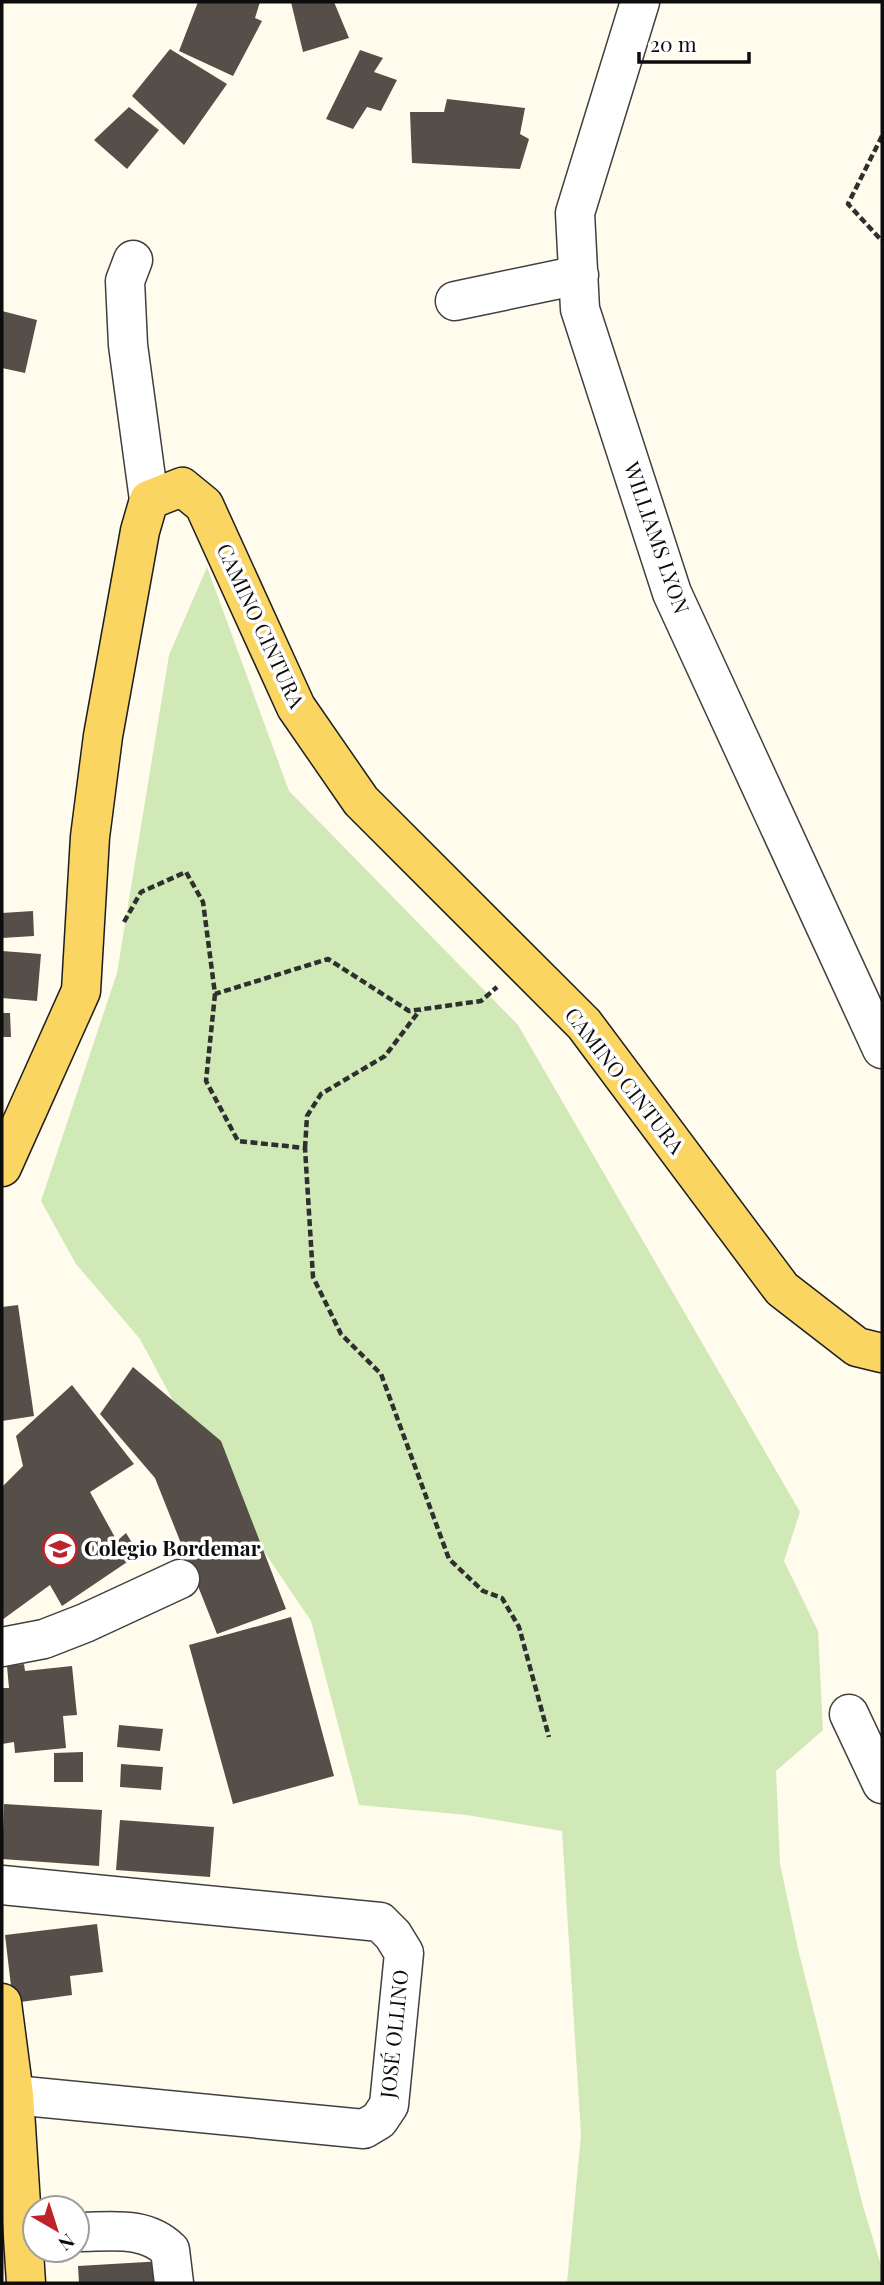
<svg xmlns="http://www.w3.org/2000/svg" width="884" height="2285" viewBox="0 0 884 2285" font-family="'Playfair Display',serif">
<style>
.green{fill:#d1e9b6}
.building{fill:#564e49}
.lines{fill:none;stroke-linecap:round;stroke-linejoin:round}
.minor-casing{stroke:#404040;stroke-width:41}
.major-casing{stroke:#1e1e1e;stroke-width:41}
.path{stroke:#2f2f2f;stroke-width:4.5;stroke-dasharray:7 3.5;stroke-linecap:butt}
.minor{stroke:#fff;stroke-width:38}
.major{stroke:#fad562;stroke-width:38}
.labels{text-anchor:middle;stroke-width:7;stroke-linejoin:round;paint-order:stroke}
.street-label{font-size:21px;fill:#0d0d0d;stroke:#fff}
.poi-label{font-size:21px;font-weight:bold;fill:#0d0d0d;stroke:#fff;text-anchor:start}
</style>
<rect width="100%" height="100%" fill="#fffbed"/>
<path class="green" d="M 207,567 L 289,791 L 518,1025 L 800,1512 L 784,1561 L 818,1631 L 823,1730 L 776,1771 L 780,1864 L 799,1953 L 863,2206 L 882,2269 L 882,2283 L 567,2283 L 581,2135 L 562,1831 L 467,1815 L 359,1805 L 311,1621 L 214,1477 L 140,1339 L 76,1264 L 41,1201 L 117,973 L 169,655 Z"/>
<path class="building" d="M 198,2 L 260,2 L 255,18 L 262,21 L 233,76 L 179,51 Z
M 291,2 L 334,2 L 349,38 L 303,52 Z
M 170,49 L 227,84 L 184,145 L 132,96 Z
M 360,50 L 383,58 L 374,72 L 397,80 L 381,111 L 367,107 L 353,129 L 326,119 Z
M 447,99 L 525,108 L 520,134 L 529,139 L 520,169 L 412,163 L 410,112 L 444,112 Z
M 129,107 L 159,130 L 127,169 L 94,140 Z
M 2,311 L 37,320 L 25,373 L 2,368 Z
M 33,911 L 34,936 L 2,938 L 2,913 Z
M 2,951 L 41,954 L 37,1001 L 2,998 Z
M 2,1013 L 10,1013 L 11,1037 L 2,1037 Z
M 18,1305 L 34,1416 L 2,1421 L 2,1307 Z
M 133,1367 L 221,1441 L 286,1609 L 217,1634 L 155,1478 L 100,1414 Z
M 72,1385 L 134,1464 L 90,1492 L 117,1541 L 126,1533 L 139,1554 L 62,1606 L 50,1585 L 2,1620 L 2,1487 L 23,1466 L 16,1436 Z
M 291,1617 L 334,1776 L 233,1804 L 189,1645 Z
M 24,1664 L 25,1671 L 72,1666 L 77,1715 L 63,1716 L 66,1748 L 15,1753 L 14,1742 L 2,1744 L 2,1688 L 9,1688 L 7,1666 Z
M 119,1725 L 163,1729 L 160,1751 L 117,1747 Z
M 83,1752 L 83,1782 L 54,1782 L 54,1753 Z
M 121,1764 L 163,1767 L 161,1790 L 120,1787 Z
M 4,1804 L 102,1810 L 99,1866 L 2,1859 Z
M 120,1820 L 214,1827 L 210,1877 L 116,1870 Z
M 97,1924 L 103,1972 L 70,1976 L 72,1995 L 13,2003 L 5,1935 Z
M 163,2261 L 164,2283 L 79,2283 L 78,2266 Z"/>
<g class="lines">
<g class="minor-casing">
<path id="minor" d="M 640,2 L 575,213 L 580,309 L 672,593 L 882,1049
M 133,260 L 125,281 L 128,345 L 149,500
M 455,301 L 579,275
M 2,1647 L 44,1639 L 85,1623 L 180,1579
M 849,1714 L 882,1784
M 2,1885 L 380,1922 L 393,1935 L 404,1953 L 389,2105 L 379,2120 L 364,2129 L 14,2095
M 77,2232 C 111,2232 144,2225 170,2250 L 174,2283"/>
</g>
<g class="major-casing">
<path id="major" d="M 2,1167 L 81,991 L 90,837 L 103,736 L 140,531 L 149,500 L 182,487 L 204,505 L 296,707 L 361,801 L 584,1024 L 782,1289 L 857,1347 L 882,1353
M 2,2003 L 14,2095 L 26,2283"/>
</g>
<path class="path" d="M 882,136 L 848,204 L 882,241
M 124,922 L 141,892 L 186,872 L 203,902 L 215,994 L 328,959 L 409,1011 L 481,1001 L 497,987
M 215,994 L 206,1081 L 238,1141 L 305,1148 L 313,1277 L 341,1334 L 381,1374 L 449,1559 L 483,1591 L 502,1598 L 519,1627 L 549,1737
M 305,1148 L 307,1116 L 321,1094 L 385,1056 L 420,1010"/>
<use href="#minor" class="minor"/>
<use href="#major" class="major"/>
</g>
<defs>
<g id="school-ring" transform="scale(1.75)"><circle r="9.5" fill="#fff" stroke="#be232a" stroke-width="1.5"/><path d="M0-5L7-2L0 1L-7-2ZM-4 1L0 2.5L4 1V4Q0 6-4 4Z" fill="#be232a"/></g>
</defs>
<g fill-rule="evenodd">
<use href="#school-ring" x="60" y="1549"/>
</g>
<g class="labels">
<g class="street-label">
<text transform="translate(656 538) rotate(71)" y="7">WILLIAMS LYON</text>
<text transform="translate(260 626) rotate(65)" y="7">CAMINO CINTURA</text>
<text transform="translate(624 1081) rotate(52)" y="7">CAMINO CINTURA</text>
<text transform="translate(395 2034) rotate(-84)" y="7">JOSÉ OLLINO</text>
</g>
<g class="poi-label">
<text x="84" y="1556">Colegio Bordemar</text>
</g>
</g>
<rect width="884" height="2285" fill="none" stroke="#0d0d0d" stroke-width="7"/>
<g transform="translate(56 2229) rotate(141)"><circle r="33" fill="#ffffff" stroke="#9e9e9e" stroke-width="2"/>
<path d="M0-5L12 26L0 18L-12 26Z" fill="#be232a"/>
<text y="-10" font-size="19" font-weight="bold" text-anchor="middle" fill="#0d0d0d">N</text>
</g>
<path d="M639 52v10h110v-10" fill="none" stroke="#0d0d0d" stroke-width="3.5"/>
<text x="650" y="52" font-size="21" fill="#0d0d0d" stroke="#ffffff" stroke-width="5" paint-order="stroke">20 m</text>
</svg>
